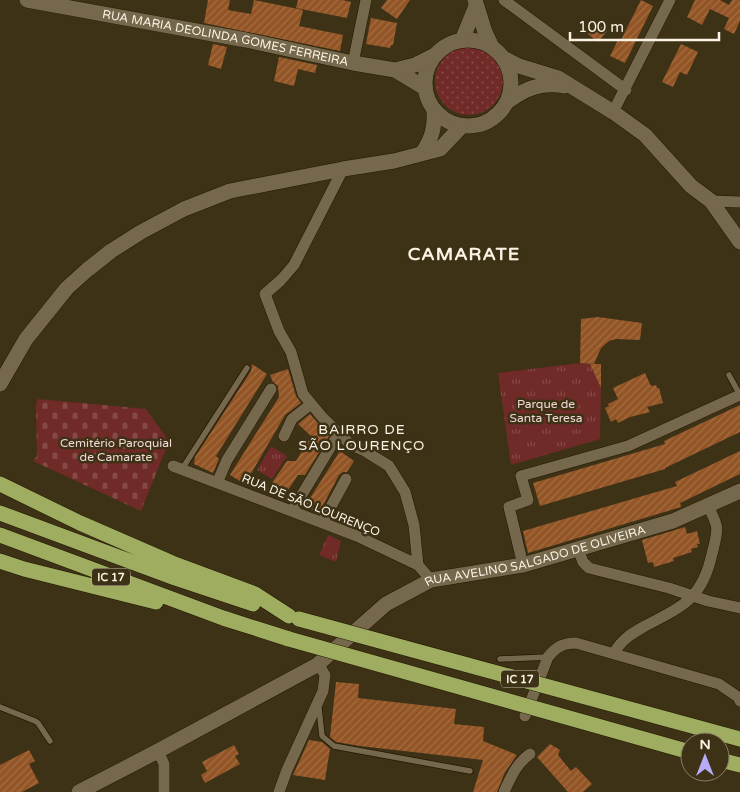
<svg xmlns="http://www.w3.org/2000/svg" width="740" height="792" viewBox="0 0 740 792" font-family="'Varela Round',sans-serif">
<style>
.grass{fill:url(#grass-dots)}
.cemetery{fill:url(#cemetery-stones)}
.park{fill:url(#park-tufts)}
.building{fill:url(#building-hatch)}
.lines{fill:none;stroke-linecap:round;stroke-linejoin:round}
.lane-casing{stroke:#241900;stroke-width:7}
.street-casing{stroke:#241900;stroke-width:12}
.secondary-casing{stroke:#241900;stroke-width:16}
.highway-casing{stroke:#241900;stroke-width:16}
.lane{stroke:#75684c;stroke-width:5.5}
.street{stroke:#75684c;stroke-width:11}
.secondary{stroke:#75684c;stroke-width:15}
.highway{stroke:#9ead5f;stroke-width:15}
.highway-bridge-casing{stroke:#241900;stroke-width:16;stroke-linecap:butt}
.highway-bridge{stroke:#9ead5f;stroke-width:15}
.labels{text-anchor:middle;stroke-width:5;stroke-linejoin:round;paint-order:stroke}
.shield{fill:#3d3116;stroke:#c2baa6;stroke-width:1}
.shield-label{font-size:11px;font-weight:bold;fill:#fbf4e4}
.street-label{font-size:12px;fill:#fbf4e4;stroke:#3d3116}
.park-label{font-size:12px;fill:#f0d9d6;stroke:#3d3116}
.neighbourhood-label{font-size:14px;letter-spacing:1px;fill:#fbf4e4;stroke:#3d3116}
.district-label{font-size:18px;font-weight:bold;letter-spacing:1px;fill:#fbf4e4;stroke:#3d3116}
</style>
<defs>
<pattern id="grass-dots" width="8" height="8" patternUnits="userSpaceOnUse" patternTransform="scale(1.25)"><rect width="8" height="8" fill="#702a28"/><path d="M2 2h.1M6 6h.1" fill="none" stroke="#854a47" stroke-width="1.8" stroke-linecap="round"/></pattern>
<pattern id="cemetery-stones" width="16" height="16" patternUnits="userSpaceOnUse" patternTransform="scale(1.25)"><rect width="16" height="16" fill="#702a28"/><path d="M2 7V4a2 2 0 0 1 4 0v3zM10 15v-3a2 2 0 0 1 4 0v3z" fill="#854a47"/></pattern>
<pattern id="park-tufts" width="24" height="20" patternUnits="userSpaceOnUse" patternTransform="scale(1.25)"><rect width="24" height="20" fill="#702a28"/><path d="M3 7l-1-3M5 7V3M7 7l1-3M15 17l-1-3M17 17v-4M19 17l1-3" fill="none" stroke="#854a47"/></pattern>
<pattern id="building-hatch" width="6" height="6" patternUnits="userSpaceOnUse" patternTransform="scale(1.25)"><rect width="6" height="6" fill="#935525"/><path d="M-1 1l2-2M0 6l6-6M5 7l2-2" fill="none" stroke="#a36e44"/></pattern>
</defs>
<rect width="100%" height="100%" fill="#3d3116"/>
<path class="grass" d="M435 81a34 34 0 1 1 68 0a34 34 0 1 1-68 0Z"/>
<path class="cemetery" d="M 38,399 L 146,409 L 169,441 L 141,511 L 33,461 L 37,456 L 36,403 Z"/>
<path class="park" d="M 580,363 L 590,364 L 601,388 L 600,439 L 511,465 L 498,373 Z
M 271,446 L 287,456 L 272,479 L 257,470 Z
M 328,535 L 341,541 L 336,562 L 319,555 Z"/>
<path class="building" d="M 208,0 L 230,0 L 228,10 L 251,14 L 254,0 L 303,10 L 299,26 L 343,35 L 340,51 L 204,23 Z
M 298,0 L 342,0 L 351,2 L 347,18 L 296,8 Z
M 387,0 L 410,0 L 397,19 L 381,8 Z
M 641,0 L 653,6 L 625,63 L 610,56 L 618,40 L 620,42 Z
M 695,0 L 720,0 L 729,5 L 732,0 L 740,0 L 740,21 L 734,34 L 724,29 L 729,18 L 710,9 L 702,25 L 687,17 Z
M 371,18 L 397,23 L 393,45 L 391,45 L 390,48 L 366,44 Z
M 597,23 L 607,31 L 598,42 L 588,34 Z
M 213,44 L 227,47 L 221,69 L 208,65 Z
M 681,44 L 698,52 L 687,75 L 680,72 L 673,87 L 662,82 Z
M 279,57 L 317,65 L 315,73 L 298,69 L 294,86 L 274,81 Z
M 598,317 L 642,323 L 640,340 L 616,339 L 609,341 L 601,348 L 594,364 L 580,363 L 581,319 Z
M 252,364 L 267,374 L 216,456 L 219,459 L 213,473 L 194,464 L 195,457 L 251,371 Z
M 590,364 L 601,364 L 601,388 Z
M 288,369 L 296,396 L 301,403 L 285,415 L 245,484 L 230,475 L 279,397 L 278,386 L 273,382 L 270,375 Z
M 645,373 L 651,386 L 656,385 L 657,388 L 659,388 L 663,403 L 647,407 L 650,412 L 630,417 L 618,423 L 616,419 L 611,422 L 605,408 L 609,406 L 608,404 L 618,399 L 613,388 Z
M 740,405 L 740,432 L 665,468 L 665,469 L 540,506 L 533,483 L 665,444 L 664,441 Z
M 310,414 L 329,436 L 305,475 L 298,475 L 282,499 L 267,490 L 287,461 L 296,461 L 311,436 L 298,424 Z
M 340,451 L 354,461 L 347,472 L 343,472 L 339,475 L 319,513 L 305,506 Z
M 740,451 L 740,474 L 680,503 L 681,507 L 528,553 L 523,531 L 677,486 L 675,482 Z
M 685,527 L 687,534 L 697,531 L 700,544 L 697,544 L 698,547 L 691,549 L 692,552 L 673,558 L 674,561 L 654,567 L 653,562 L 648,563 L 642,540 Z
M 336,682 L 359,684 L 358,698 L 456,709 L 454,724 L 484,727 L 483,741 L 517,755 L 505,772 L 497,792 L 473,792 L 483,760 L 360,746 L 336,742 L 330,737 Z
M 309,740 L 322,742 L 330,749 L 325,780 L 293,775 Z
M 550,744 L 560,750 L 558,755 L 571,771 L 576,767 L 592,784 L 583,792 L 568,792 L 537,757 Z
M 234,745 L 239,754 L 235,756 L 240,764 L 205,783 L 201,775 L 207,771 L 202,762 Z
M 29,750 L 35,761 L 29,764 L 39,783 L 22,792 L 0,792 L 0,765 Z"/>
<g class="lines">
<g class="lane-casing">
<path id="lane" d="M 729,375 L 740,395
M 182,469 L 247,368
M 500,659 L 548,657
M 0,707 L 35,721 L 38,723 L 50,741
M 319,708 L 322,736 L 334,746 L 470,771"/>
</g>
<g class="street-casing">
<path id="street" d="M 504,0 L 626,90
M 353,63 L 366,0
M 613,112 L 670,0
M 343,169 L 294,265 L 281,280 L 265,294 L 279,331 L 291,352 L 303,394 L 323,418 L 351,445 L 365,451 L 389,466 L 405,492 L 414,525 L 418,565
M 711,201 L 740,202
M 284,436 L 292,419 L 311,404
M 173,466 L 357,536 L 418,565 L 431,580
M 217,483 L 227,460 L 271,389
M 292,511 L 339,433
M 322,523 L 346,479
M 578,549 L 583,562 L 589,568 L 669,588 L 708,601 L 740,608
M 523,565 L 509,507 L 528,500 L 521,476 L 628,446 L 740,395
M 614,653 C 622,639 631,634 645,626 C 683,606 702,599 712,554 C 718,529 720,529 708,506
M 525,716 L 548,657 C 556,647 563,643 576,643 L 719,684 L 738,697 L 740,701
M 158,751 L 164,764 L 164,792
M 279,792 L 287,770 L 323,691 L 325,675 L 322,670 L 317,665
M 504,792 C 511,777 516,764 530,754"/>
</g>
<g class="secondary-casing">
<g id="secondary">
<path id="s1" d="M 27,0 L 246,40 L 353,63 L 395,70 L 425,88"/>
<path d="M 475,0 L 485,32 L 492,47"/>
<path d="M 462,40 L 476,6"/>
<circle cx="468" cy="83" r="43"/>
<path d="M 503,58 L 519,66 L 558,78 L 613,112 L 645,135 L 691,186 L 711,201 L 740,242"/>
<path d="M 395,70 L 415,65 L 435,55"/>
<path d="M 507,102 C 526,88 541,82 565,86"/>
<path d="M 422,153 C 432,139 435,127 434,110"/>
<path d="M 0,384 L 26,339 L 67,288 L 87,270 L 111,251 L 141,232 L 184,209 L 230,191 L 343,169 L 394,161 L 440,149 L 462,126"/>
<path id="s2" d="M 79,792 L 158,751 L 317,665 L 386,604 L 431,580 L 523,565 L 673,521 L 740,491"/>
</g>
</g>
<g class="highway-casing">
<path id="highway" d="M 0,484 L 80,523 L 172,563 L 255,594 L 289,616
M 0,513 L 175,578 L 253,604
M 0,535 L 223,618 L 289,639
M 0,561 L 24,569 L 156,602
M 720,760 L 740,765"/>
</g>
<use href="#lane" class="lane"/>
<use href="#street" class="street"/>
<use href="#secondary" class="secondary"/>
<use href="#highway" class="highway"/>
<g class="highway-bridge-casing">
<path id="highway-bridge" d="M 299,619 L 740,739
M 289,639 L 690,752"/>
</g>
<use href="#highway-bridge" class="highway-bridge"/>
</g>
<g class="labels">
<g class="shield">
<rect x="92" y="568.5" width="38" height="17" rx="4"/>
<rect x="501" y="670.5" width="38" height="17" rx="4"/>
</g>
<g class="shield-label">
<text x="111" y="581">IC 17</text>
<text x="520" y="683">IC 17</text>
</g>
<g class="street-label">
<text dy="4" stroke="none"><textPath href="#s1" startOffset="202">RUA MARIA DEOLINDA GOMES FERREIRA</textPath></text>
<text transform="translate(311 505) rotate(22)" y="4">RUA DE SÃO LOURENÇO</text>
<text dy="4" stroke="none"><textPath href="#s2" startOffset="520">RUA AVELINO SALGADO DE OLIVEIRA</textPath></text>
</g>
<g class="park-label">
<text x="546" y="408">Parque de<tspan x="546" dy="14">Santa Teresa</tspan></text>
<text x="116" y="447">Cemitério Paroquial<tspan x="116" dy="14">de Camarate</tspan></text>
</g>
<g class="neighbourhood-label">
<text x="362" y="434">BAIRRO DE<tspan x="362" dy="16">SÃO LOURENÇO</tspan></text>
</g>
<g class="district-label">
<text x="464" y="260">CAMARATE</text>
</g>
</g>
<g transform="translate(705 757)"><circle r="24" fill="#3d3116" stroke="#897f68"/>
<path d="M0-4L9 19L0 12L-9 19Z" fill="#b7abf8"/>
<text y="-8" font-size="14" font-weight="bold" text-anchor="middle" fill="#fbf4e4">N</text>
</g>
<path d="M570 32v8h149v-8" fill="none" stroke="#fbf4e4" stroke-width="2.5"/>
<text x="578" y="32" font-size="15" fill="#fbf4e4" stroke="#3d3116" stroke-width="4" paint-order="stroke">100 m</text>
</svg>
